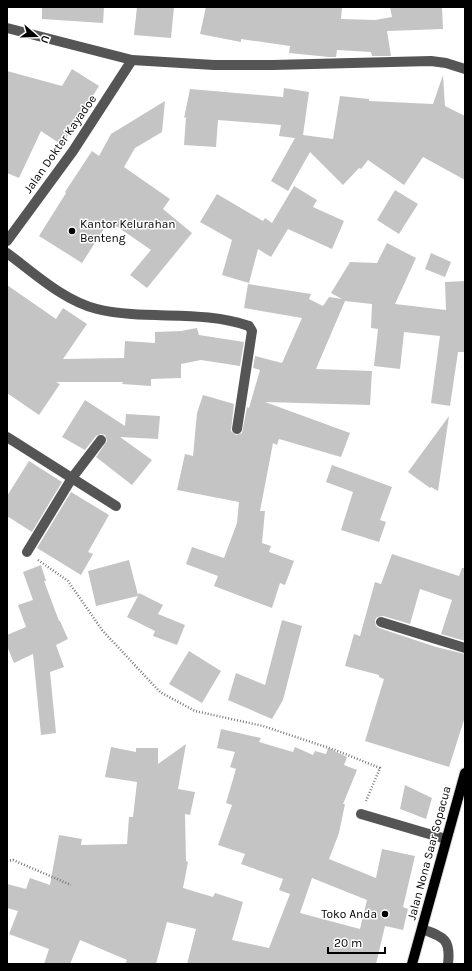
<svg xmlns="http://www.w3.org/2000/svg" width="472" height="971" viewBox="0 0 472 971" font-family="Karla,sans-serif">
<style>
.building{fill:#c4c4c4;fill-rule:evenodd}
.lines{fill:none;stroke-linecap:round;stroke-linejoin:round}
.major-casing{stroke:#dbdbdb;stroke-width:12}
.path{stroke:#777;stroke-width:2.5;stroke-dasharray:1 2;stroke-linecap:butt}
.minor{stroke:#555;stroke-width:10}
.major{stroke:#000;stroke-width:10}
.poi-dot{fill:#000;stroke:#fff;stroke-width:1.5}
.labels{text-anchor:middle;stroke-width:3;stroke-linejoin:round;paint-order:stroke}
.street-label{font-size:12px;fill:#000;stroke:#fff}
.poi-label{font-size:12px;fill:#000;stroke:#fff;text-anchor:start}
</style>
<rect width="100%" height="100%" fill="#fff"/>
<path class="building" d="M 42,7 L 104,7 L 103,23 L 42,19 Z
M 137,7 L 174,7 L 171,38 L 134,35 Z
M 206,7 L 342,7 L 341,19 L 375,20 L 392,17 L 390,7 L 442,7 L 443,29 L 387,31 L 391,56 L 372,56 L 371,52 L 337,50 L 336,57 L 329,57 L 289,53 L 290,46 L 241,39 L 241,42 L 200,34 Z
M 72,69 L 99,86 L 62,145 L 41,131 L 19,178 L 7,173 L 7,71 L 62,86 Z
M 443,75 L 445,106 L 465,116 L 465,180 L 423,157 L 404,185 L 368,160 L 361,169 L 359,168 L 343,185 L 310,152 L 288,191 L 271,181 L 295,138 L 279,136 L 281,125 L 218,120 L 216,147 L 184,145 L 186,117 L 184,118 L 190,89 L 283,97 L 284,88 L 309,92 L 303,135 L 333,139 L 340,96 L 369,99 L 369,101 L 433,104 Z
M 165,101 L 162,132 L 135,148 L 124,167 L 170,199 L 163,209 L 192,233 L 147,288 L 130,275 L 151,250 L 109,221 L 82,263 L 39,236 L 66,193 L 65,192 L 92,151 L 99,156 L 111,134 Z
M 294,186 L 317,200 L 313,207 L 344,221 L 332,249 L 288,229 L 271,257 L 258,249 L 249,283 L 222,275 L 232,240 L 200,222 L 217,194 L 263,221 L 265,218 L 272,223 Z
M 395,190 L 418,204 L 399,234 L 377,220 Z
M 387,243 L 416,258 L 395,304 L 446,310 L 445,282 L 465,281 L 465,352 L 458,352 L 450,406 L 431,403 L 440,336 L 404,332 L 400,369 L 374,366 L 378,329 L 371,328 L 372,304 L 345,301 L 316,369 L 372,371 L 370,405 L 265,402 L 350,433 L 341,457 L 279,439 L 277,445 L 273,443 L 260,511 L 265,511 L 262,543 L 271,546 L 269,552 L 294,561 L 285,585 L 280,583 L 272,608 L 214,586 L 218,576 L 186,564 L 192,547 L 224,558 L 237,523 L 239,502 L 177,490 L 185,454 L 193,456 L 197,413 L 203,395 L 234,404 L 231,431 L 236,435 L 242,433 L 247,407 L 249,408 L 260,370 L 253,368 L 255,356 L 282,363 L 302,318 L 244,308 L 248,284 L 311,294 L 309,299 L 323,306 L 329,297 L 342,299 L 331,293 L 350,262 L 377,263 Z
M 431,253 L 451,262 L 445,277 L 425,269 Z
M 7,285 L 56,319 L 63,308 L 87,324 L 63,359 L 124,358 L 125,341 L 155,343 L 155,332 L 181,331 L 197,328 L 199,335 L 244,342 L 240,366 L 201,360 L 181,364 L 181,378 L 151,379 L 151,386 L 122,384 L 123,382 L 56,382 L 60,384 L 39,415 L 7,393 Z
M 85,400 L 125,426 L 126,414 L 160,416 L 158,439 L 120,437 L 152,460 L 132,485 L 96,457 L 107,441 L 105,435 L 101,434 L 96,436 L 85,450 L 62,437 Z
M 449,416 L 438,491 L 431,487 L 430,488 L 408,472 Z
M 29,461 L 62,482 L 32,532 L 7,516 L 7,496 Z
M 332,465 L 392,487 L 380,520 L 386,522 L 379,542 L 341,530 L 353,492 L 326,482 Z
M 71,492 L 109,515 L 88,552 L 93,554 L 81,575 L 37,548 Z
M 392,554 L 459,576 L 462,568 L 465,568 L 465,641 L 441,634 L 452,600 L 420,589 L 410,624 L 383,616 L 377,617 L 375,620 L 376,626 L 379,628 L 436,647 L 465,654 L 465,717 L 449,767 L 365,741 L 384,679 L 379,677 L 379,675 L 345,666 L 354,634 L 360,636 L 375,582 L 381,584 Z
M 129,560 L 138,595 L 139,593 L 163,605 L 158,614 L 185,625 L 177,645 L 153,636 L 155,631 L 127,617 L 138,596 L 96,606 L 88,571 Z
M 41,565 L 46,581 L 44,581 L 59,621 L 60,621 L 68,639 L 56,645 L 64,667 L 50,672 L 56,733 L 41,735 L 33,654 L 14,663 L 7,646 L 7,635 L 26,627 L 18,605 L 33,600 L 23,572 Z
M 282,620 L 302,626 L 283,700 L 272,719 L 228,700 L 236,673 L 265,685 Z
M 189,651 L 221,671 L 202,703 L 169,684 Z
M 221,729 L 261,738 L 259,742 L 293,752 L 295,747 L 313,755 L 315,751 L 326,754 L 328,748 L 347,757 L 344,765 L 357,770 L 343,804 L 345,804 L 339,833 L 329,859 L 376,878 L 382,849 L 415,856 L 403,907 L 408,909 L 403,930 L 385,926 L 376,964 L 187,964 L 196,929 L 167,922 L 156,964 L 125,964 L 127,960 L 80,940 L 70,964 L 44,964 L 49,949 L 9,934 L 18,911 L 7,908 L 7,884 L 26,889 L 30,878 L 50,885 L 59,835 L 82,839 L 81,845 L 127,844 L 129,817 L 133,817 L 137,782 L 105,777 L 111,747 L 136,752 L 136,748 L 158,748 L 158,764 L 186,744 L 178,789 L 195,792 L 190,815 L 185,814 L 186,861 L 188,862 L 183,888 L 213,897 L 215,893 L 243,902 L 232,940 L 269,948 L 290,894 L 279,890 L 283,879 L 241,864 L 245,854 L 218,845 L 232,805 L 226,803 L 236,769 L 230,767 L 235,752 L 217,748 ZM 312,878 L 367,900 L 360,929 L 300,913 Z
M 405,785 L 432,798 L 426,819 L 400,809 Z"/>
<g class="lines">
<g class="major-casing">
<path id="major" d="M 412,964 L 465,773"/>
</g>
<path class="path" d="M 38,560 L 68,581 L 102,630 L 160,692 L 195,711 L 263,726 L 335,750 L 380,768 L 366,801
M 7,861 L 13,860 L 71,885"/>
<path class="minor" d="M 7,28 L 132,60 L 214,65 L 273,65 L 431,61 L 446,63 L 465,69
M 7,241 L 73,151 L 132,60
M 7,253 C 34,273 64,301 97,309 C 147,321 201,309 249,326 L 252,331 L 237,429
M 7,437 L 116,506
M 27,552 L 72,478 L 101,440
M 381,622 L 465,648
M 361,814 L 446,839
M 422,929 C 444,937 451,939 448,964"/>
<use href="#major" class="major"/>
</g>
<g class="poi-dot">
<circle cx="72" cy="231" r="4"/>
<circle cx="385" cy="914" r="4"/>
</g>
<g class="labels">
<g class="street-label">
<text transform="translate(60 144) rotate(-55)" y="4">Jalan Dokter Kayadoe</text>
<text transform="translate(429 853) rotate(-75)" y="4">Jalan Nona Saar Sopacua</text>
</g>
<g class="poi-label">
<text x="80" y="228">Kantor Kelurahan<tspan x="80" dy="14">Benteng</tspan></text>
<text x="377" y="918" text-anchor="end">Toko Anda</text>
</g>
</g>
<rect width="472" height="971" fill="none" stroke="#000000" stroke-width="16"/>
<g transform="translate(36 36) rotate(110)" stroke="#ffffff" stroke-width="3" paint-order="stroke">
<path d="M0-3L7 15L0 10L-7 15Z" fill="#000000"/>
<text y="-6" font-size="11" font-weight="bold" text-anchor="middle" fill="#000000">U</text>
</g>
<path d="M328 947v6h57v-6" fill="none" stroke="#000000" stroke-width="2"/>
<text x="334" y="947" font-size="12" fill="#000000" stroke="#ffffff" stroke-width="3" paint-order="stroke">20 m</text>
</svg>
